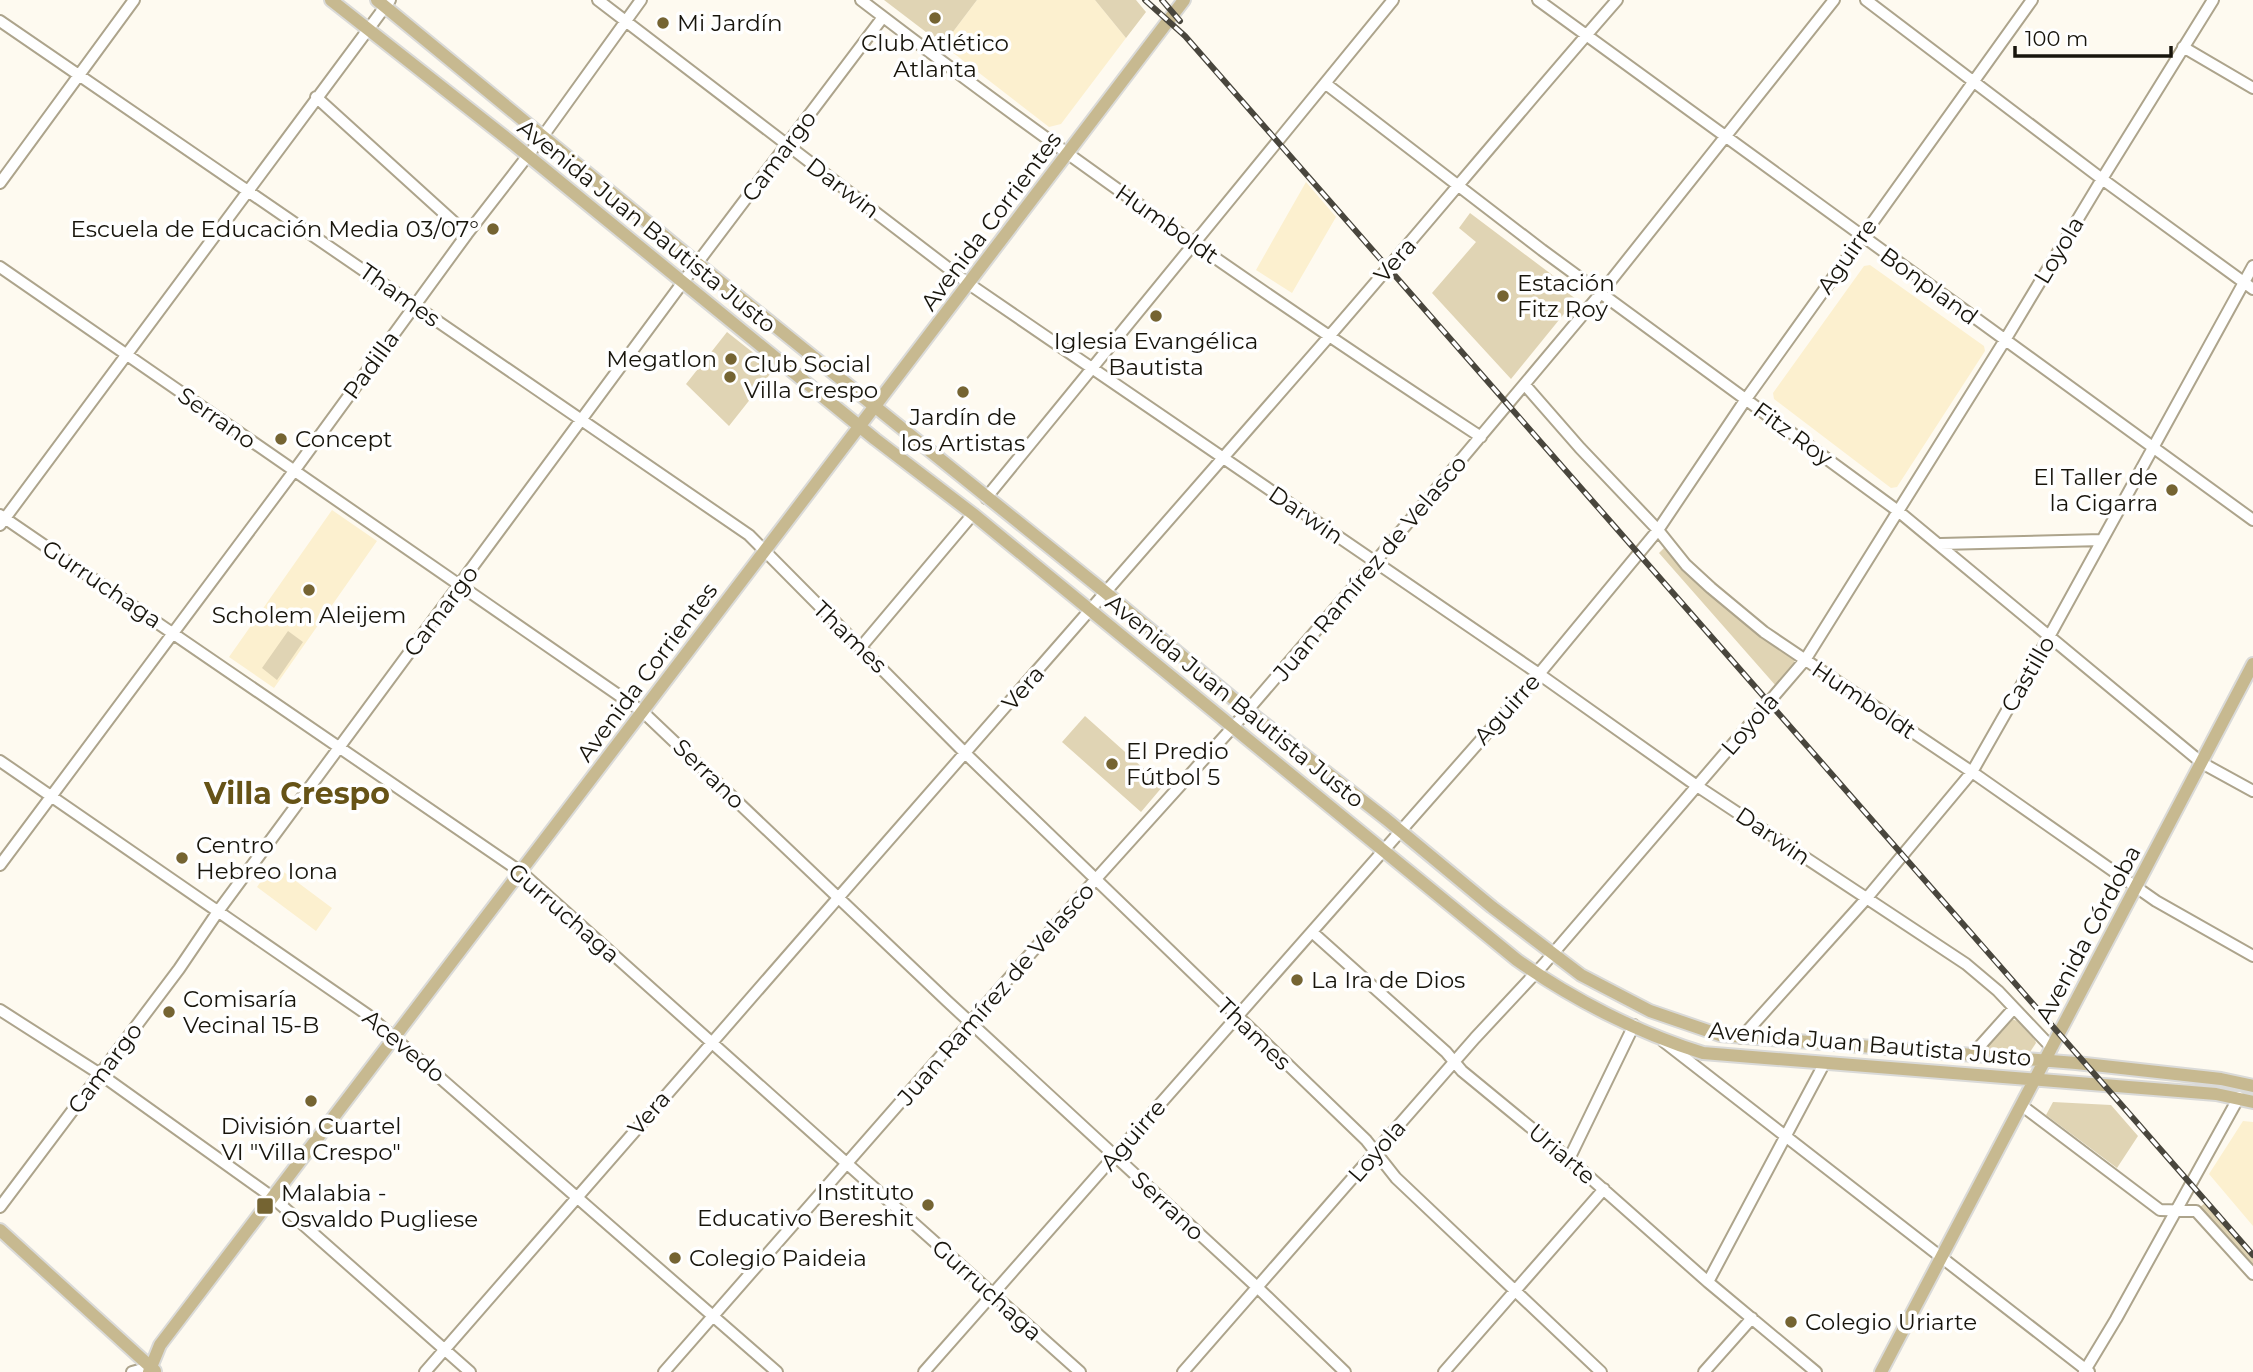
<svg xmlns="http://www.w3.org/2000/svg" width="2253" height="1372" viewBox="0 0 2253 1372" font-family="Montserrat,sans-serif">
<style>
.built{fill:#fcf0cf}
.green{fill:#e0d4b4}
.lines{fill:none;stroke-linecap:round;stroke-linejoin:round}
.minor-casing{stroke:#ada48c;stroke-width:14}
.major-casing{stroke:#dadad8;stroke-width:16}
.minor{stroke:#fff;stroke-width:10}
.major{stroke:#c7b990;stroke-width:12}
.rail-casing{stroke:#49463d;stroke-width:6}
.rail{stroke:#fff;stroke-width:3.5;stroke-dasharray:10;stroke-linecap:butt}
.poi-dot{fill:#756432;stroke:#fff;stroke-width:2.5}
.labels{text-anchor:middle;stroke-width:7;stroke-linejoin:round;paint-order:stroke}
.poi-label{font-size:23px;fill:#18150c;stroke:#fff;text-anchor:start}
.street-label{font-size:23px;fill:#18150c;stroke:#fff}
.district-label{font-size:30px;font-weight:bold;fill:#665317;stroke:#fff}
</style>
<rect width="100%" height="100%" fill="#fefaf0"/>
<path class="built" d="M 977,0 L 1095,0 L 1126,38 L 1061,124 L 1049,127 L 943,45 Z
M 1306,182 L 1336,217 L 1292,293 L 1256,270 Z
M 1870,265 L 1984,346 L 1985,351 L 1897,487 L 1891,488 L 1774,399 L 1773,393 L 1864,266 Z
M 332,510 L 377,541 L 274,688 L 229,657 Z
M 273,864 L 332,908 L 316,931 L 257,887 Z
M 2243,1121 L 2253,1122 L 2253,1226 L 2209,1174 Z"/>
<path class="green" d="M 884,0 L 977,0 L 943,45 Z
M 1095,0 L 1136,0 L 1146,12 L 1126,38 Z
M 1470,213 L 1559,280 L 1557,285 L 1576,299 L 1511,379 L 1432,293 L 1476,242 L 1459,228 Z
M 727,332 L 774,369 L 729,426 L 686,384 Z
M 1665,547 L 1708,591 L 1795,659 L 1794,664 L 1776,686 L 1659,553 Z
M 288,631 L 303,642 L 277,680 L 262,668 Z
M 1085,716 L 1163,786 L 1141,812 L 1062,742 Z
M 2012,1019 L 2017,1021 L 2035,1040 L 2036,1043 L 2030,1052 L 1987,1049 L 1984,1045 L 2008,1020 Z
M 2053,1102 L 2111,1105 L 2138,1136 L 2117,1168 L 2046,1115 Z
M 2205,1203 L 2253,1258 L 2253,1268 L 2200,1207 Z"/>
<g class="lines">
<g class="minor-casing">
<path id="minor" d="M 598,0 L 969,284 L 1539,674 L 1697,786 L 1966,964 L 1998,991 L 2052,1048
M 861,0 C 1062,154 1270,299 1481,437
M 1538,0 L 2253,520
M 1866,0 L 2102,179 L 2253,289
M 0,21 L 749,535 L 966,754 L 1366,1140 L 1396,1178 L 1601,1372
M 2183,47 L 2253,88
M 1326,84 L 1542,250 L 1898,511 L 2202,763 L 2253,791
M 316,97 L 467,234
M 0,183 L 134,0
M 0,267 L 643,712 L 947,1001 L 1257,1287 L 1345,1372
M 1525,385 L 1580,448 L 1658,530 L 1686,565 L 1711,588 L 1764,632 L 1972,772 L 2156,901 L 2253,956
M 986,498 L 1393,0
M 0,515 L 521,872 L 1080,1372
M 0,525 L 390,0
M 1940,544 L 2102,540
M 861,647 L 973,514
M 0,761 L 368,1015 L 777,1372
M 0,865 L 294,471 L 467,234 L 543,136 L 641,0
M 1312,932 L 1446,1052 L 1462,1071 L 1569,1159 L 1708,1282 L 1816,1372
M 0,1010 L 100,1074 L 272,1197 L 470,1372
M 1741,1038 L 1866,899 L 1972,772 L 2050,635 L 2253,266
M 1663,1041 L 2089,1372
M 1971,1056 L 2014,1008
M 2021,1105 L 2160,1210 L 2196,1211 L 2253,1274
M 1569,1159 L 1634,1025
M 0,1207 L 179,969 L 219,910 L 683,282 L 883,17
M 1708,1282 L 1824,1064
M 132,1372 L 150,1367
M 425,1372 C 724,1027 1026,684 1326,340 C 1424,227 1519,112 1617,0
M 664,1372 L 1095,880 L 1241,718 L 1375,562 L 1601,293 L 1834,0
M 924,1372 L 1539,674 L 1658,530 L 1746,399 L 2032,0
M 1183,1372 L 1475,1038 L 1544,964 L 1805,660 L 2005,340 L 2102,179 L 2213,0
M 1444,1372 L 1604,1189
M 1704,1372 L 1752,1318
M 2084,1372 L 2116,1319 L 2239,1097"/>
</g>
<g class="major-casing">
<path id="major" d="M 331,0 L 510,141 L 875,439 L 973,514 L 1517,960 C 1572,999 1638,1033 1703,1053 L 2216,1094 L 2253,1102
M 377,0 L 698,264 L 1105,592 L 1248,711 L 1386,819 L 1492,907 L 1581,975 L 1650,1011 L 1720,1035 L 2076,1063 L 2221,1079 L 2253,1086
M 0,1230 L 155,1371
M 149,1372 L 160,1345 L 1184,0
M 1881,1372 L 2253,664"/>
</g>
<use href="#minor" class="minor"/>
<use href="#major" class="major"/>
<g class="rail-casing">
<path id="rail" d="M 1145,0 L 1185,36 L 2253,1255
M 1162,0 L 1180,21"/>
</g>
<use href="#rail" class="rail"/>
</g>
<g class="poi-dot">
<circle cx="935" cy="18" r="7"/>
<circle cx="663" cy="23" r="7"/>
<circle cx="493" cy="229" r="7"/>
<circle cx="1503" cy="296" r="7"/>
<circle cx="1156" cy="316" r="7"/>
<circle cx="731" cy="359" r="7"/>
<circle cx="730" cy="377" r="7"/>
<circle cx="963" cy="392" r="7"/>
<circle cx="281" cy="439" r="7"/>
<circle cx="2172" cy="490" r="7"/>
<circle cx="309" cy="590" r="7"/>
<circle cx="1112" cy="764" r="7"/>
<circle cx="182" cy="858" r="7"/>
<circle cx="1297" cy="980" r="7"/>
<circle cx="169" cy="1012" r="7"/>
<circle cx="311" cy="1101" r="7"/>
<circle cx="928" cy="1205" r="7"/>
<rect x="256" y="1197" width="18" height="18" rx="3.5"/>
<circle cx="675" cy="1258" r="7"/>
<circle cx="1791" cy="1322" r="7"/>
</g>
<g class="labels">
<g class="poi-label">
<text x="677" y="31">Mi Jardín</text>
<text x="935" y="51" text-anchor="middle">Club Atlético<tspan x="935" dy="26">Atlanta</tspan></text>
<text x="479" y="237" text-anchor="end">Escuela de Educación Media 03/07°</text>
<text x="1517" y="291">Estación<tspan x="1517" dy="26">Fitz Roy</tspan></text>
<text x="1156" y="349" text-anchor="middle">Iglesia Evangélica<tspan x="1156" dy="26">Bautista</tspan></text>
<text x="717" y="367" text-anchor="end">Megatlon</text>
<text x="744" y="372">Club Social<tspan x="744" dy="26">Villa Crespo</tspan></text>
<text x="963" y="425" text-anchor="middle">Jardín de<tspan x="963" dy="26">los Artistas</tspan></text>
<text x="295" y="447">Concept</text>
<text x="2158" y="485" text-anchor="end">El Taller de<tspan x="2158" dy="26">la Cigarra</tspan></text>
<text x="309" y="623" text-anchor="middle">Scholem Aleijem</text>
<text x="1126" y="759">El Predio<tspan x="1126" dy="26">Fútbol 5</tspan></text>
<text x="196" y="853">Centro<tspan x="196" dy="26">Hebreo Iona</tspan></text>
<text x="1311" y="988">La Ira de Dios</text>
<text x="183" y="1007">Comisaría<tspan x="183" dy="26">Vecinal 15-B</tspan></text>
<text x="311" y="1134" text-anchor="middle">División Cuartel<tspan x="311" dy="26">VI "Villa Crespo"</tspan></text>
<text x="914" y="1200" text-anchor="end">Instituto<tspan x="914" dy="26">Educativo Bereshit</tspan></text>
<text x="281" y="1201">Malabia -<tspan x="281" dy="26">Osvaldo Pugliese</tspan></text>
<text x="689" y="1266">Colegio Paideia</text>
<text x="1805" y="1330">Colegio Uriarte</text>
</g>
<g class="street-label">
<text transform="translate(779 156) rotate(-53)" y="8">Camargo</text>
<text transform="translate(843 188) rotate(37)" y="8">Darwin</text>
<text transform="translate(991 221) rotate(-53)" y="8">Avenida Corrientes</text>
<text transform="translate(1167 224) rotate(35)" y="8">Humboldt</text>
<text transform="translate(647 226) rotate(39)" y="8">Avenida Juan Bautista Justo</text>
<text transform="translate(2059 250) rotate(-59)" y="8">Loyola</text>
<text transform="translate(1847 256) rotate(-55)" y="8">Aguirre</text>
<text transform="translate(1395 260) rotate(-49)" y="8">Vera</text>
<text transform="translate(1929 286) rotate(36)" y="8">Bonpland</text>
<text transform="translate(400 295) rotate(35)" y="8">Thames</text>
<text transform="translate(371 365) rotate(-54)" y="8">Padilla</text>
<text transform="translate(217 418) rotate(35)" y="8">Serrano</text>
<text transform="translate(1793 434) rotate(36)" y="8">Fitz Roy</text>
<text transform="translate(1306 515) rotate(34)" y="8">Darwin</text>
<text transform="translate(1370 568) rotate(-50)" y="8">Juan Ramírez de Velasco</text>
<text transform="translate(102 584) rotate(34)" y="8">Gurruchaga</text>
<text transform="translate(441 611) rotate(-53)" y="8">Camargo</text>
<text transform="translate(850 637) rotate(44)" y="8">Thames</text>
<text transform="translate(647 672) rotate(-53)" y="8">Avenida Corrientes</text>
<text transform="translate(2028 674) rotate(-60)" y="8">Castillo</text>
<text transform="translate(1023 688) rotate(-49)" y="8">Vera</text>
<text transform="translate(1864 700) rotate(34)" y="8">Humboldt</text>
<text transform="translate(1235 701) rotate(39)" y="8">Avenida Juan Bautista Justo</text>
<text transform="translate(1507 709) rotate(-48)" y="8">Aguirre</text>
<text transform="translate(1750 724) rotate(-49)" y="8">Loyola</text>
<text transform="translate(709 774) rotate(44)" y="8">Serrano</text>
<text transform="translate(1773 836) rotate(34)" y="8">Darwin</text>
<text transform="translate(564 913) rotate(41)" y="8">Gurruchaga</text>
<text transform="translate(2088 934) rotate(-62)" y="8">Avenida Córdoba</text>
<text transform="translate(996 994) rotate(-49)" y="8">Juan Ramírez de Velasco</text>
<text transform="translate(1254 1034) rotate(44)" y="8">Thames</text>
<text transform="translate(1870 1044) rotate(5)" y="8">Avenida Juan Bautista Justo</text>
<text transform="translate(404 1046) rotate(40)" y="8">Acevedo</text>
<text transform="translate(105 1068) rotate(-53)" y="8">Camargo</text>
<text transform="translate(649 1113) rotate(-49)" y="8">Vera</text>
<text transform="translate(1133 1135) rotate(-49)" y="8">Aguirre</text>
<text transform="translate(1377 1151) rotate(-49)" y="8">Loyola</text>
<text transform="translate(1562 1154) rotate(40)" y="8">Uriarte</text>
<text transform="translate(1168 1206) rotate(43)" y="8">Serrano</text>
<text transform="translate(987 1290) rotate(42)" y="8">Gurruchaga</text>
</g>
<g class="district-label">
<text x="297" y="804">Villa Crespo</text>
</g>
</g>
<path d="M2015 46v10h156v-10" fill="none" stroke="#18150c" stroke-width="3.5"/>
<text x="2025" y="46" font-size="21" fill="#18150c" stroke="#ffffff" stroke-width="5" paint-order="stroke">100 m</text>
</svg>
